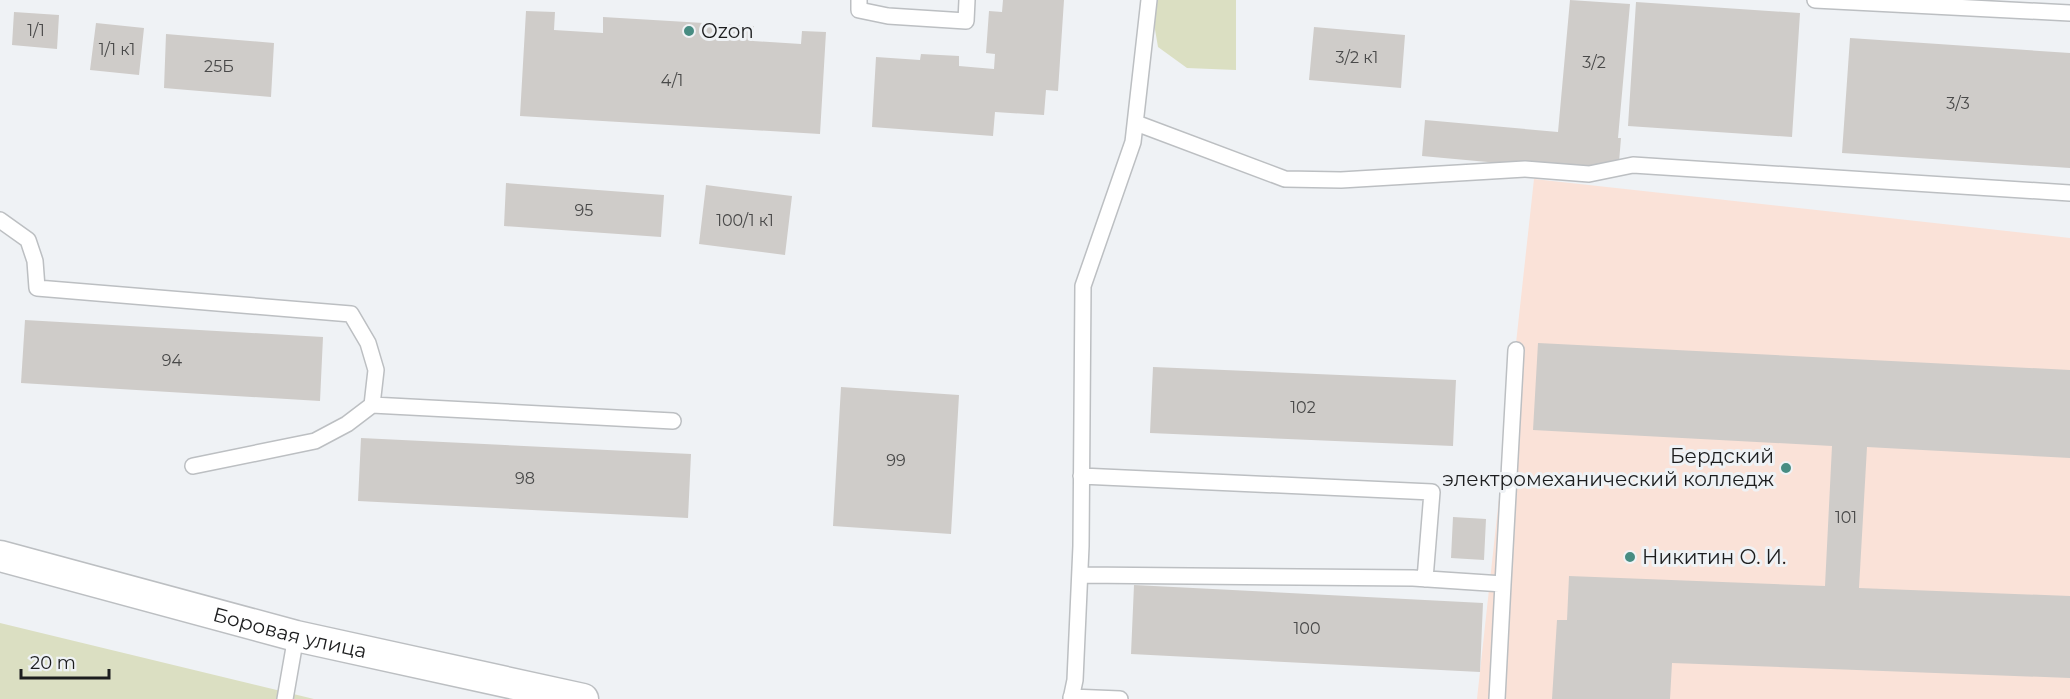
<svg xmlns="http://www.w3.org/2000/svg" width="2070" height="699" viewBox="0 0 2070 699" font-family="Montserrat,sans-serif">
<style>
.education{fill:#fae2d8}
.green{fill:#dbdfc2}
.building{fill:#cfccc9}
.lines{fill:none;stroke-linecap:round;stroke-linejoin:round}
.lane-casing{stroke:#bcbfc2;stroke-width:18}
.street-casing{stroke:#bcbfc2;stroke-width:33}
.lane{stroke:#fff;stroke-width:15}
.street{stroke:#fff;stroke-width:30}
.poi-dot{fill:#478c82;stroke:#eff2f5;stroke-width:2}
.labels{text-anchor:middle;stroke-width:6;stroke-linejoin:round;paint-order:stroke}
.number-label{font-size:16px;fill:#494949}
.poi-label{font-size:20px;fill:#1c1d1e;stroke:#eff2f5;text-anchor:start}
.street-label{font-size:20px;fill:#1c1d1e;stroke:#eff2f5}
</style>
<rect width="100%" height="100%" fill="#eff2f5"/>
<path class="education" d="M 1534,179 L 2070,238 L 2070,699 L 1477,699 Z"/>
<path class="green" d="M 1153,0 L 1236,0 L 1236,70 L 1187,68 L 1158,47 L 1152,12 Z
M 0,623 L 314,699 L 0,699 Z"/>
<path class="building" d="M 1003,0 L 1064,0 L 1058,91 L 1046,90 L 1044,115 L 995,112 L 993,136 L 872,127 L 876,57 L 920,60 L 921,54 L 959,56 L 959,66 L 994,69 L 995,54 L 986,53 L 989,11 L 1002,12 Z
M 1570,0 L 1630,4 L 1618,138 L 1621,138 L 1618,174 L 1422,156 L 1425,120 L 1558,132 Z
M 1636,2 L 1800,13 L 1792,137 L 1628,126 Z
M 526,11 L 555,12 L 554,30 L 603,33 L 603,17 L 754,26 L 753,41 L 801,44 L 802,31 L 826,32 L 820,134 L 520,116 Z
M 14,12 L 59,15 L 57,49 L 12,45 Z
M 96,23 L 144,28 L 139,75 L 90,70 Z
M 1314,27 L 1405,35 L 1401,88 L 1309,80 Z
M 166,34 L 274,43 L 271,97 L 164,88 Z
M 1850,38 L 2070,53 L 2070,168 L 1842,153 Z
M 506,183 L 664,195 L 661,237 L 504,226 Z
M 706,185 L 792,196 L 785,255 L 699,244 Z
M 25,320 L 323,337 L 320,401 L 21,383 Z
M 1538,343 L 2070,370 L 2070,458 L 1867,447 L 1859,588 L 2070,596 L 2070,678 L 1672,663 L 1670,699 L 1552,699 L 1557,620 L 1567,620 L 1569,576 L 1825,586 L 1832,446 L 1533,430 Z
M 1153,367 L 1456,380 L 1453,446 L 1150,433 Z
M 841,387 L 959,395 L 951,534 L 833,526 Z
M 361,438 L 691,454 L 688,518 L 358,501 Z
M 1453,517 L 1486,519 L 1484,560 L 1451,558 Z
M 1134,585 L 1483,603 L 1480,672 L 1131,654 Z"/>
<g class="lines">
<g class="lane-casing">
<path id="lane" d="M 859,0 L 859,10 L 888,16 L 966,21 L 967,0
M 1815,0 L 2070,13
M 1136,123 L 1285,179 L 1341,180 L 1525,169 L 1589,174 L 1633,165 L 2070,193
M 0,220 L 28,240 L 35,261 L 37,288 L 351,314 L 368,343 L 376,370 L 372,405
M 193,466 L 315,441 L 347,424 L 372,405 L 673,421
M 1081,476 L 1432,492 L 1425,579
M 1080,575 L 1413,578 L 1503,584 L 1497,699
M 1503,584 L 1516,350
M 1071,697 L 1120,699
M 285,699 L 296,636
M 1071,699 L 1075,680 L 1081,546 L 1083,286 L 1133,142 L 1149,0"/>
</g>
<g class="street-casing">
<g id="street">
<path id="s1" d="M 0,556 L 296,636 L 583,699"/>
</g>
</g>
<use href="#lane" class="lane"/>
<use href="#street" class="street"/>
</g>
<g class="poi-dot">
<circle cx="689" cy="31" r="6"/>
<circle cx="1786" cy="468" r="6"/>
<circle cx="1630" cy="557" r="6"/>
</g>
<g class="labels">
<g class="number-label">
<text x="36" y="36">1/1</text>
<text x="117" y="55">1/1 к1</text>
<text x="1357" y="63">3/2 к1</text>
<text x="1594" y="68">3/2</text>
<text x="219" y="72">25Б</text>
<text x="672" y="86">4/1</text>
<text x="1958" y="109">3/3</text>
<text x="584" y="216">95</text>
<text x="745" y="226">100/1 к1</text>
<text x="172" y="366">94</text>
<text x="1303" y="413">102</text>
<text x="896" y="466">99</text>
<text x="525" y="484">98</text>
<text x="1846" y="523">101</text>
<text x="1307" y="634">100</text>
</g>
<g class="poi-label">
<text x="701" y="38">Ozon</text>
<text x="1774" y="463" text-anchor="end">Бердский<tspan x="1774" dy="23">электромеханический колледж</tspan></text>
<text x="1642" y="564">Никитин О. И.</text>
</g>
<g class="street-label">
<text dy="7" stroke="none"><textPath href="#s1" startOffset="300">Боровая улица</textPath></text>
</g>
</g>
<path d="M21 669v9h88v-9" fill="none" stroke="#1c1d1e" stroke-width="3"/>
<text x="30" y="669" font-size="18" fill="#1c1d1e" stroke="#eff2f5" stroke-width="4.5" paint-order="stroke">20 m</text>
</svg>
